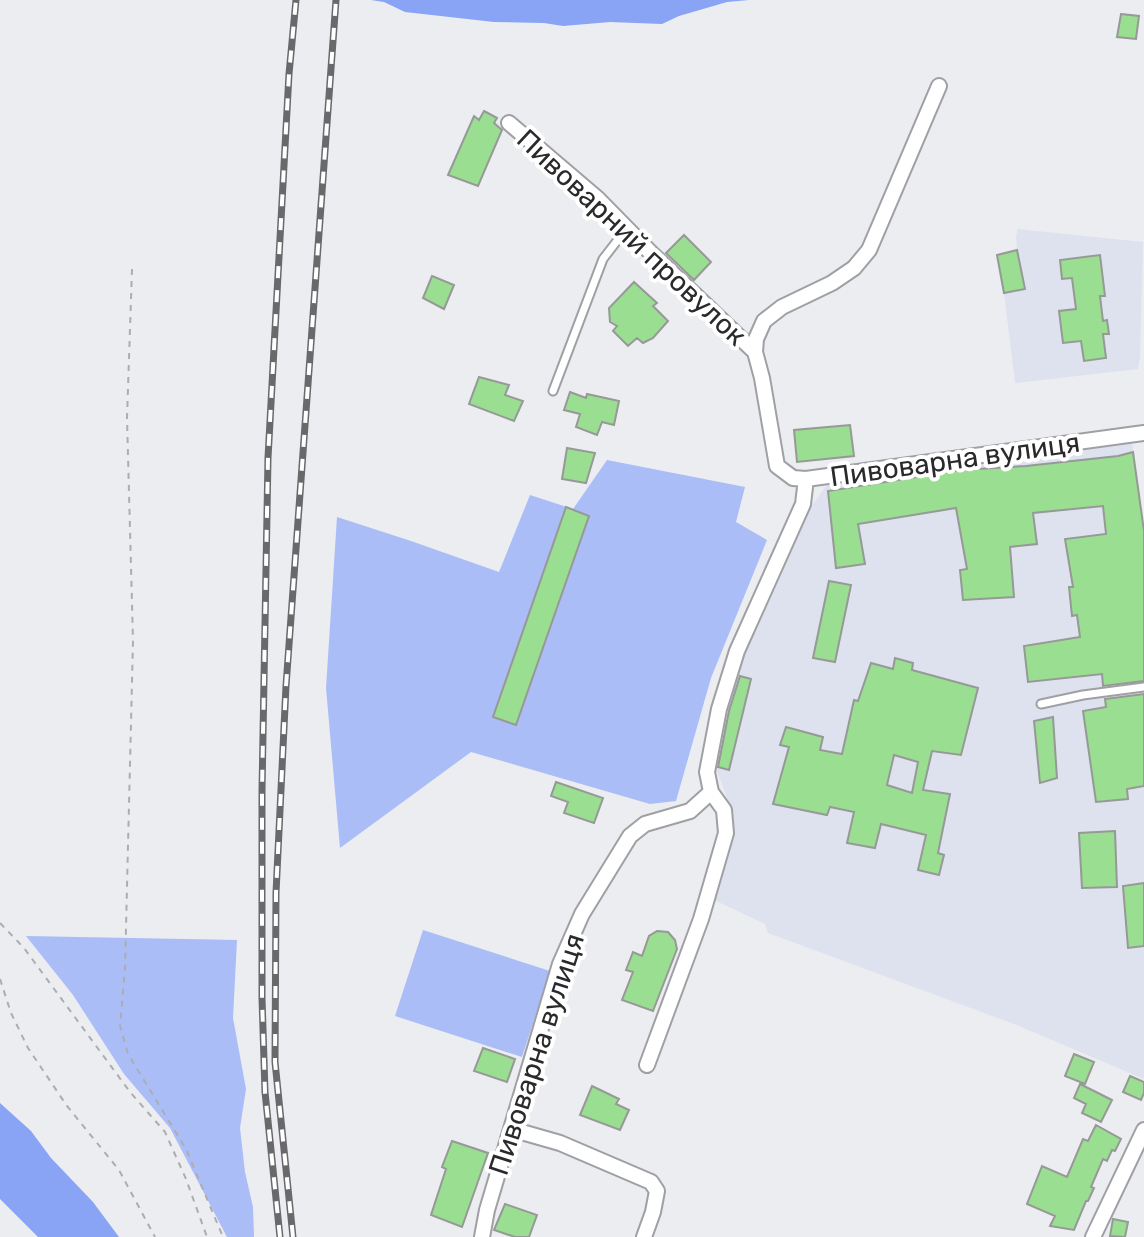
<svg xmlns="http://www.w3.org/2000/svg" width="1144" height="1237" viewBox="0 0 1144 1237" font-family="Rubik,sans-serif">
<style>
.built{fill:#dee2ee}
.green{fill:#aabdf6}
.water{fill:#89a3f5}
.building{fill:#9ade92;stroke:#969996;stroke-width:2;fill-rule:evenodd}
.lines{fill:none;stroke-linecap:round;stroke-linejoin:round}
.service-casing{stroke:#9fa0a4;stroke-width:11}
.minor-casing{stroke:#9fa0a4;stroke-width:18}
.path{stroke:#acadb1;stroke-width:2;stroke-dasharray:6 6;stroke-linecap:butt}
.service{stroke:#fff;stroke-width:7}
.minor{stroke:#fff;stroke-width:14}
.rail-casing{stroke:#69696c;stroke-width:7}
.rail{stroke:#fff;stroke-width:4;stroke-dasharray:12;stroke-linecap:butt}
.labels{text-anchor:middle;stroke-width:8;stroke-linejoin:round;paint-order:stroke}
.street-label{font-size:28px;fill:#2a2a2c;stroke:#fff}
</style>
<rect width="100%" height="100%" fill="#ebedf1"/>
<path class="built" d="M 1018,229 L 1143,242 L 1140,356 L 1138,369 L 1015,383 L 1004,293 L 1025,289 L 1017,250 L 1016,236 Z
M 1132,443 L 1144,531 L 1144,1079 L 1014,1024 L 768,933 L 765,924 L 712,899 L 730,839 L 729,803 L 715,766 L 738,666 L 812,505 L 827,485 Z"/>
<path class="green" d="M 607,460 L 745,487 L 736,522 L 767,540 L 711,678 L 676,801 L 650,804 L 471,752 L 340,848 L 326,688 L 337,517 L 411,541 L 499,572 L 530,495 L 573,509 Z
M 423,930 L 550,971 L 522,1057 L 395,1016 Z
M 26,936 L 237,940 L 233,1018 L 246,1089 L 240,1128 L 245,1172 L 253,1207 L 254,1237 L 227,1237 L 170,1128 L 124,1074 L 73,995 Z"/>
<path class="water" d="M 371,0 L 749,0 L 727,2 L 679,16 L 662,24 L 610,22 L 563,26 L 544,23 L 494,22 L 405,12 L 384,2 Z
M 0,1103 L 31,1131 L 51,1158 L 93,1202 L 119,1237 L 38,1237 L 0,1199 Z"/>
<path class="building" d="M 1121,14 L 1139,16 L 1136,39 L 1117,37 Z
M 484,111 L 497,118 L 494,123 L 502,130 L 478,186 L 448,175 L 474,116 L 479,120 Z
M 684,235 L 711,262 L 694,280 L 666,253 Z
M 1017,250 L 1025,289 L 1004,293 L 997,255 Z
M 1100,255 L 1105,296 L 1100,296 L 1103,321 L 1107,320 L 1109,334 L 1103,334 L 1106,358 L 1084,361 L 1081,341 L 1063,343 L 1059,311 L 1076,309 L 1072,278 L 1062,279 L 1060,260 Z
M 432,276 L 454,285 L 444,309 L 423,298 Z
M 634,282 L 657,303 L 653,306 L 668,321 L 653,338 L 643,343 L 637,338 L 628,346 L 613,331 L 617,326 L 610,322 L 609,308 Z
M 479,377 L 509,385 L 505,395 L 523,401 L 514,421 L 469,404 Z
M 570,392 L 586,398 L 587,394 L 619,401 L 614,425 L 602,422 L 597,435 L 576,427 L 580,414 L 564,410 Z
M 850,425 L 854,456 L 797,462 L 794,430 Z
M 567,448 L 595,453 L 586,483 L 562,479 Z
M 1133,452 L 1144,531 L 1144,681 L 1103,686 L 1102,674 L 1028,682 L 1024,646 L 1080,637 L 1077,615 L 1072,616 L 1069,587 L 1073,587 L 1065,539 L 1106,534 L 1103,506 L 1033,513 L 1037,544 L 1010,547 L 1014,597 L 963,600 L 960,570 L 967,569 L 956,508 L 858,524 L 865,564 L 836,568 L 828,491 L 961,470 L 1026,466 L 1118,456 Z
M 566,507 L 589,516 L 516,725 L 493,717 Z
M 829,581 L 851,585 L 835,662 L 813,658 Z
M 895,658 L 913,663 L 912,670 L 978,688 L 961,755 L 932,751 L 923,790 L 950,794 L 938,853 L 944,855 L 939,875 L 918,870 L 926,835 L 881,824 L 875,848 L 847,843 L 854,812 L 830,807 L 827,815 L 773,804 L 789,747 L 780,745 L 786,727 L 823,737 L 820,750 L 842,754 L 854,700 L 858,701 L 871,663 L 893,669 ZM 894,755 L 918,762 L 912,793 L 887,785 Z
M 740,676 L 751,679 L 729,770 L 718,767 L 729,711 Z
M 1144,694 L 1144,786 L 1127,789 L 1128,799 L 1096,802 L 1083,711 L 1106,707 L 1105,699 Z
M 1053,717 L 1057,778 L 1040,783 L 1034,721 Z
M 556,782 L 603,798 L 594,823 L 564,813 L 568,802 L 551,796 Z
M 1115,831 L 1117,887 L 1082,888 L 1079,833 Z
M 1144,883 L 1144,946 L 1128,948 L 1123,886 Z
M 657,931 L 668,932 L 675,940 L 677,949 L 653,1011 L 622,1000 L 633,972 L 626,970 L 633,952 L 642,956 L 649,936 Z
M 483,1048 L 515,1059 L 507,1082 L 474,1071 Z
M 1074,1054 L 1094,1062 L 1085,1084 L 1065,1076 Z
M 1130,1076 L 1144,1082 L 1144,1093 L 1141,1100 L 1123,1092 Z
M 1080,1084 L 1112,1100 L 1101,1122 L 1082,1113 L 1086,1104 L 1074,1098 Z
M 592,1086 L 619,1099 L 616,1104 L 629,1110 L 620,1130 L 580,1115 Z
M 1096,1125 L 1121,1139 L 1115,1151 L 1112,1150 L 1107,1161 L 1103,1159 L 1091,1187 L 1094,1188 L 1088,1201 L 1086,1201 L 1074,1230 L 1050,1226 L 1055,1216 L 1027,1204 L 1042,1166 L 1067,1177 L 1083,1139 L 1088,1141 Z
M 452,1141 L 488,1153 L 462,1227 L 431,1215 L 446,1169 L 442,1167 Z
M 505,1204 L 537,1215 L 529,1237 L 515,1237 L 494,1230 Z
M 1113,1219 L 1128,1222 L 1125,1237 L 1110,1236 Z"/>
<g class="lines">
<g class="service-casing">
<path id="service" d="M 553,391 L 603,259 L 627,228
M 1041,704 L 1083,695 L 1144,687"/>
</g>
<g class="minor-casing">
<path id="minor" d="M 939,86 L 869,250 L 854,268 L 832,283 L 782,307 L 764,321 L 756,339 L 755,352 L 762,378 L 777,466 L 793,478 L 806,479 L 1144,433
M 509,123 L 597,198 L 650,252 L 755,352
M 647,1065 L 701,919 L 726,833 L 724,810 L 711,792
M 511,1129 L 560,1143 L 651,1182 L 657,1191 L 653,1212 L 644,1237
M 482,1237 L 487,1210 L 560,964 L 582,914 L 630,836 L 645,824 L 690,811 L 711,792 L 707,772 L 719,709 L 737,651 L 803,504 L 806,479
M 1093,1237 L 1144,1130"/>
</g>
<path class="path" d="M 132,269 L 127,418 L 133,641 L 125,969 L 120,1026 L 128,1054 L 186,1149 L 223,1237
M 0,923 L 24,948 L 130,1092 L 165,1132 L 186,1179 L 207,1237
M 0,979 L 11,1013 L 28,1048 L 67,1106 L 119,1170 L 155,1237"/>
<use href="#service" class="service"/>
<use href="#minor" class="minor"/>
<g class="rail-casing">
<path id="rail" d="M 280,1237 L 265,1092 L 262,998 L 262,791 L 268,458 L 289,74 L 296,0
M 293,1237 L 275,1062 L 276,893 L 286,686 L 336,0"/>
</g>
<use href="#rail" class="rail"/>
</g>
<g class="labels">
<g class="street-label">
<text transform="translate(632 237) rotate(43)" y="10">Пивоварний провулок</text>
<text transform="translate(955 459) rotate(-8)" y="10">Пивоварна вулиця</text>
<text transform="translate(536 1054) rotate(-72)" y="10">Пивоварна вулиця</text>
</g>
</g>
</svg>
